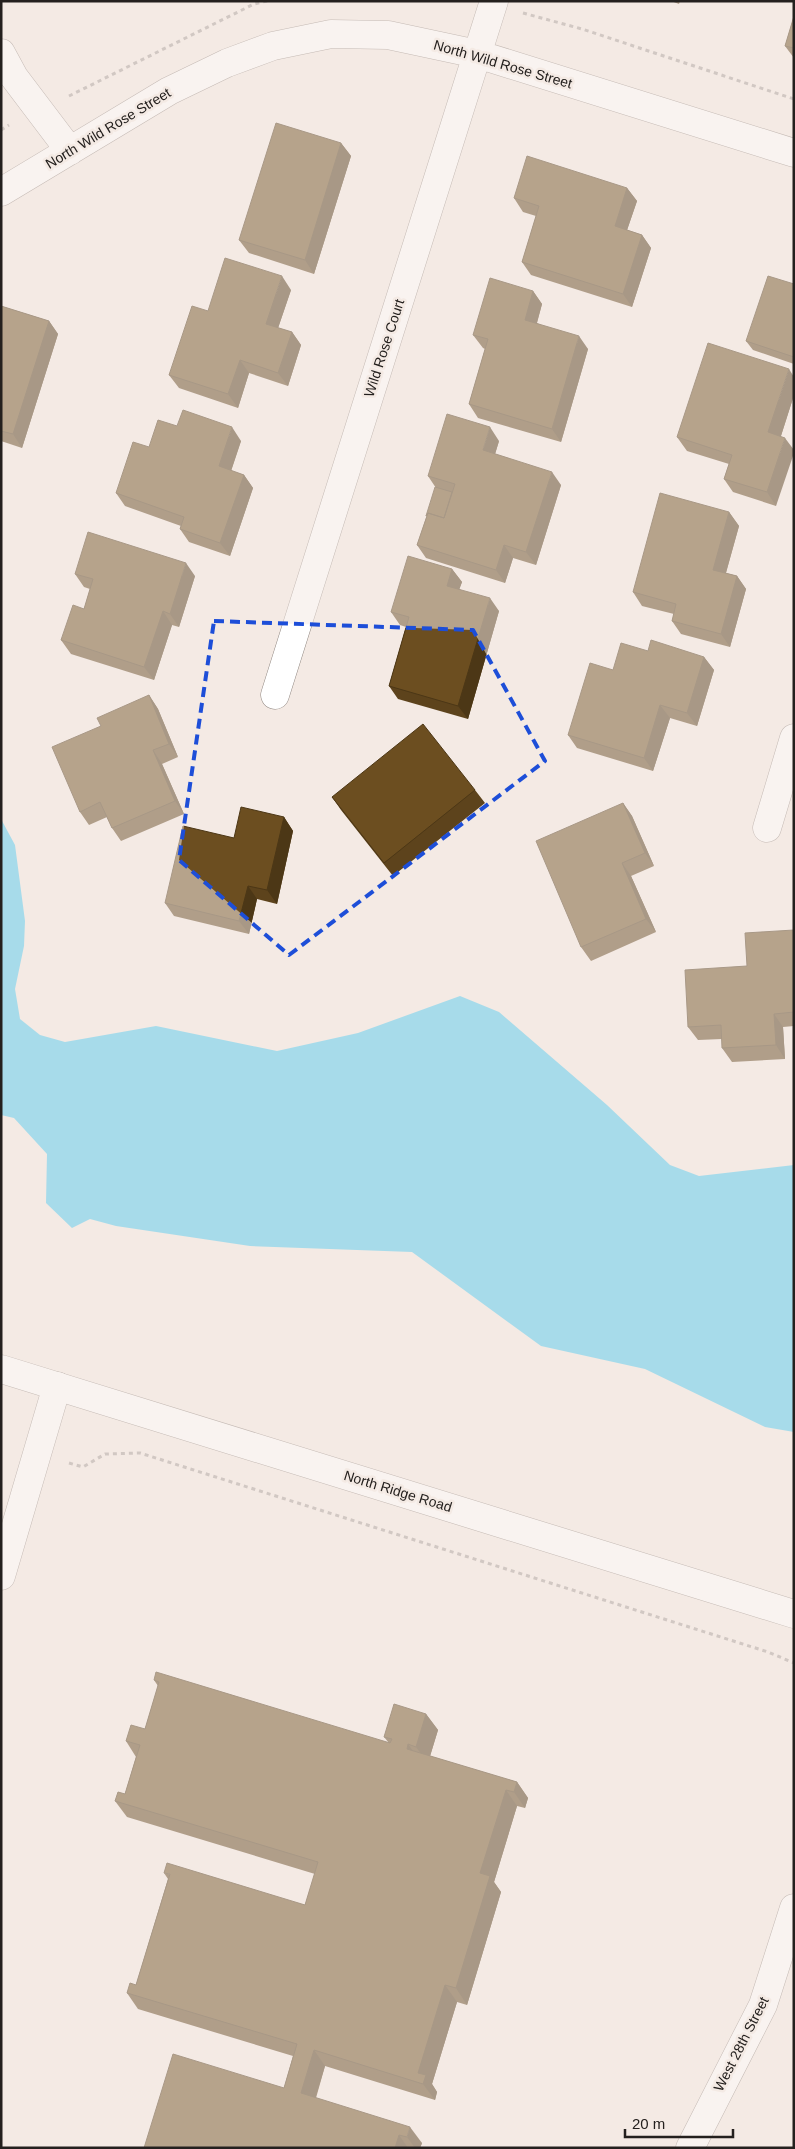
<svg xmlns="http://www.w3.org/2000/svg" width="795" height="2149" viewBox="0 0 795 2149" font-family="Helvetica,sans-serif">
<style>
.water{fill:#4acbf2}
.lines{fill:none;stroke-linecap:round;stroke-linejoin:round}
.street-casing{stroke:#8c837d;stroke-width:29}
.secondary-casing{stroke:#8c837d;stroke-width:29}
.path{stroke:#a79f9b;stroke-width:3;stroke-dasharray:4 4;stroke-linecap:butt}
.street{stroke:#fff;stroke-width:28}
.secondary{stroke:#fff;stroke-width:28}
.wall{fill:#5d431c}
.shaded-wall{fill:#4c3716}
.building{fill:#6c4e20;stroke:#4c3716}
.marked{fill:none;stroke:#1d4ed8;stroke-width:4;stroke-dasharray:10 6;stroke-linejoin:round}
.labels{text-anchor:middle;stroke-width:5;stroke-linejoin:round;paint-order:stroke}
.street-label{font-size:14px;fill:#24201e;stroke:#f4eae4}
</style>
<rect width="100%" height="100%" fill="#f4eae4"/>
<path class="water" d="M 1,819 L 15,845 L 25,921 L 24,946 L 15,989 L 20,1019 L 40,1035 L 65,1042 L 156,1026 L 277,1051 L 358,1033 L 460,996 L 499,1012 L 607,1105 L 670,1165 L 699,1176 L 794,1165 L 794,1432 L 765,1427 L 645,1369 L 541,1346 L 412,1252 L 250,1246 L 116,1226 L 90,1219 L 72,1228 L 46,1203 L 47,1154 L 14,1118 L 1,1115 Z"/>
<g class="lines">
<g class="street-casing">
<path id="street" d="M 1,53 L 14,77 L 70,151
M 1,192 L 169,91 L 227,63 L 273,46 L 331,34 L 388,35 L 477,54 L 794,153
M 275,695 L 494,1
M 767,828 L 794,738
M 1,1576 L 57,1386
M 690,2148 L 763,2005 L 794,1908"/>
</g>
<g class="secondary-casing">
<path id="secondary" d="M 1,1369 L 794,1614"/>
</g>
<path class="path" d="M 523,13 L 582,29 L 794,99
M 69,96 L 254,4 L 267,1
M 1,130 L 9,125
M 69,1463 L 83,1467 L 105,1454 L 140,1453 L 768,1652 L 794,1663"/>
<use href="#street" class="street"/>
<use href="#secondary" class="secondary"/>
</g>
<path class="wall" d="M 671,1 L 680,1 L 679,4 Z
M 794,16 L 794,58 L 785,46 Z
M 341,143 L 351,156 L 314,274 L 249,253 L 239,240 Z
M 627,188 L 637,201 L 627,230 L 642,235 L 651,248 L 632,307 L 531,275 L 522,262 L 536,216 L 523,212 L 514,198 Z
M 794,284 L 794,364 L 753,350 L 746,341 Z
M 291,290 L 278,328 L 292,332 L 301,345 L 288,386 L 249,373 L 238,408 L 179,388 L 169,375 L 208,311 Z
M 533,291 L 542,304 L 537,323 L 588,349 L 561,442 L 478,418 L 469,404 L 485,349 L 483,348 L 473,335 Z
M 1,306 L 49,321 L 58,334 L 22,448 L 1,441 Z
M 794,395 L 781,436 L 776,506 L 733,492 L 724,479 L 729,464 L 687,451 L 677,437 Z
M 177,426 L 241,441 L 231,471 L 244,475 L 253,488 L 230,556 L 189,542 L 180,529 L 181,526 L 125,506 L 116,493 L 149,447 Z
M 499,441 L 495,454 L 561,485 L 536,565 L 513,558 L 505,583 L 426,558 L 417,545 L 436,488 L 428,476 Z
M 729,512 L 739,526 L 726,573 L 737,576 L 746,589 L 730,647 L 681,634 L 672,621 L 674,614 L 642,606 L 633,592 Z
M 452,569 L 462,582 L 459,589 L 499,611 L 468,719 L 398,699 L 389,686 L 406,627 L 400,625 L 391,612 Z
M 75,574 L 195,576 L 179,627 L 172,625 L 154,680 L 71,654 L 61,640 L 84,609 L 90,589 L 84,587 Z
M 704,657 L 714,670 L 697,726 L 670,718 L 653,771 L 577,748 L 568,735 L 613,670 Z
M 149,695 L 158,709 L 178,757 L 162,764 L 184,814 L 121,841 L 112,828 L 107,817 L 89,825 L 80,812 L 101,726 Z
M 475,790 L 485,803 L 393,876 L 341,810 L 332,797 Z
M 623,803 L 632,816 L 654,866 L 631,876 L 656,932 L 591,961 L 581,947 Z
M 284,817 L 293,831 L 277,904 L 257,899 L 249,934 L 174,916 L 165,903 L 234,838 Z
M 794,930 L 794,1026 L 783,1027 L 785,1059 L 732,1062 L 722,1048 L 722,1039 L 698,1040 L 688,1027 L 747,966 Z
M 154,1680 L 389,1743 L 384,1737 L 426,1714 L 438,1730 L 430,1756 L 517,1782 L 528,1798 L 525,1808 L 517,1806 L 494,1882 L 501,1892 L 467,2005 L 457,2002 L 432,2084 L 437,2092 L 435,2100 L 325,2066 L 316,2098 L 422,2143 L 420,2148 L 144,2148 L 284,2088 L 293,2056 L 138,2009 L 127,1993 L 136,1985 L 168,1879 L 164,1873 L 305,1905 L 315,1874 L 127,1817 L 115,1801 L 125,1794 L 136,1757 L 126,1741 L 145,1729 L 158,1686 Z"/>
<path class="shaded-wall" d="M 341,143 L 351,156 L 314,274 L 305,260 Z
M 627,188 L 637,201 L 624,239 L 615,226 Z
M 642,235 L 651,248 L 632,307 L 623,294 Z
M 282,276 L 291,290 L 275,337 L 266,324 Z
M 533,291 L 542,304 L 534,333 L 525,320 Z
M 49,321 L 58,334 L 22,448 L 13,434 Z
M 292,332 L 301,345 L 288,386 L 278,373 Z
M 579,336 L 588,349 L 561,442 L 552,429 Z
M 240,360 L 249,373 L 238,408 L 228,394 Z
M 789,369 L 794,377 L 794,395 L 778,445 L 768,432 Z
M 232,427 L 241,441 L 228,480 L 219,466 Z
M 490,427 L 499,441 L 492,464 L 483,450 Z
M 785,438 L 794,450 L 794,453 L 776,506 L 767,492 Z
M 552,472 L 561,485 L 536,565 L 526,552 Z
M 244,475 L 253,488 L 230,556 L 220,543 Z
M 729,512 L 739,526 L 723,583 L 713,570 Z
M 504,545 L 513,558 L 505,583 L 496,570 Z
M 186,563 L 195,576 L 179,627 L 170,614 Z
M 452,569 L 462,582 L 456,599 L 447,586 Z
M 737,576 L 746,589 L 730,647 L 721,634 Z
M 490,598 L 499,611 L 468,719 L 458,706 Z
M 163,611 L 172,625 L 154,680 L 144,667 Z
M 704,657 L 714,670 L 697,726 L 687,713 Z
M 149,695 L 158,709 L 178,757 L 169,744 Z
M 660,705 L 670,718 L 653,771 L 644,758 Z
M 153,750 L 162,764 L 184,814 L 175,801 Z
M 623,803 L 632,816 L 654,866 L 645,853 Z
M 284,817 L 293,831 L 277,904 L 267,890 Z
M 622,863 L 631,876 L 656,932 L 646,919 Z
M 248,886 L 257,899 L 249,934 L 239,921 Z
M 774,1014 L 783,1027 L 785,1059 L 776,1045 Z
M 426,1714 L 438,1730 L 428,1763 L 416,1747 Z
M 408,1744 L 420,1761 L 407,1749 Z
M 517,1782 L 528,1798 L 525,1808 L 514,1792 Z
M 506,1790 L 517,1806 L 494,1882 L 501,1892 L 467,2005 L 456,1988 L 480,1873 Z
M 445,1985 L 457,2002 L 432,2084 L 437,2092 L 435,2100 L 423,2084 L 418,2073 Z
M 314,2050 L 325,2066 L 312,2109 L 301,2093 Z
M 410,2127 L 422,2143 L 420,2148 L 415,2148 L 407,2137 Z
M 399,2135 L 408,2148 L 395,2148 Z"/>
<path class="building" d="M 794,16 L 794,48 L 785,46 Z
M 276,123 L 341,143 L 305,260 L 239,240 Z
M 527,156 L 627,188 L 615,226 L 642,235 L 623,294 L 522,262 L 539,206 L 514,198 Z
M 225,258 L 282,276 L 266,324 L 292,332 L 278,373 L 240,360 L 228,394 L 169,375 L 192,306 L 208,311 Z
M 768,276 L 794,284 L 794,357 L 746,341 Z
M 490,278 L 533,291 L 525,320 L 579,336 L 552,429 L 469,404 L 488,339 L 473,335 Z
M 1,306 L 49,321 L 13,434 L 1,431 Z
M 708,343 L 789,369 L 768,432 L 785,438 L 767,492 L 724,479 L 732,455 L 677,437 Z
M 183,410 L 232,427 L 219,466 L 244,475 L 220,543 L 180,529 L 184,517 L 116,493 L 133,442 L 149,447 L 158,420 L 177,426 Z
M 447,414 L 490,427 L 483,450 L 552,472 L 526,552 L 504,545 L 496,570 L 417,545 L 428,513 L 444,518 L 455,484 L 428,476 Z
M 435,487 L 452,492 L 444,518 L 428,513 L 426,516 Z
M 660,493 L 729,512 L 713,570 L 737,576 L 721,634 L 672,621 L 676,604 L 633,592 Z
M 88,532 L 186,563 L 170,614 L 163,611 L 144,667 L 61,640 L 73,605 L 84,609 L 93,579 L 75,574 Z
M 408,556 L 452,569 L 447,586 L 490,598 L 458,706 L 389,686 L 409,617 L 391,612 Z
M 651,640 L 704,657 L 687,713 L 660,705 L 644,758 L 568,735 L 590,663 L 613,670 L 621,643 L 648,651 Z
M 149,695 L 169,744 L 153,750 L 175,801 L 112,828 L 100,802 L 80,812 L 52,747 L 101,726 L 97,718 Z
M 423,724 L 475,790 L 384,863 L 332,797 Z
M 623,803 L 645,853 L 622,863 L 646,919 L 581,947 L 536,841 Z
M 241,807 L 284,817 L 267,890 L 248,886 L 239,921 L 165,903 L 183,826 L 234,838 Z
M 794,930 L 794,1012 L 774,1014 L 776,1045 L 722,1048 L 721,1025 L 688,1027 L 685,970 L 747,966 L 745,933 Z
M 156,1672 L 390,1743 L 392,1739 L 384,1737 L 394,1704 L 426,1714 L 416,1747 L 408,1744 L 407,1749 L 517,1782 L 514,1792 L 506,1790 L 480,1873 L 490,1876 L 456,1988 L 445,1985 L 418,2073 L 426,2075 L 423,2084 L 314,2050 L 301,2093 L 410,2127 L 407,2137 L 399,2135 L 395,2148 L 144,2148 L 173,2054 L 284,2088 L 297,2044 L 127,1993 L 130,1983 L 136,1985 L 170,1874 L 164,1873 L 167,1863 L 305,1905 L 318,1862 L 115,1801 L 118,1792 L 125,1794 L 140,1745 L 126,1741 L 131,1725 L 145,1729 L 159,1682 L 154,1680 Z"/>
<path d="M0 0H795V2149H0ZM 214,621 L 473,630 L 545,761 L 289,955 L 179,860 Z" fill="#f4eae4" fill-opacity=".55" fill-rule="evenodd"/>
<path class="marked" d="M 214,621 L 473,630 L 545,761 L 289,955 L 179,860 Z"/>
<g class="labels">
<g class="street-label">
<text transform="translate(503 64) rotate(16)" y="5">North Wild Rose Street</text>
<text transform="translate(108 128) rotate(-31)" y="5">North Wild Rose Street</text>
<text transform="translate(384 348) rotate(-72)" y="5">Wild Rose Court</text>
<text transform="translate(398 1491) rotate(17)" y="5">North Ridge Road</text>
<text transform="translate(741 2044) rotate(-63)" y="5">West 28th Street</text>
</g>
</g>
<rect width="795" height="2149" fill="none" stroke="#24201e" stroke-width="5"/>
<path d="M625 2129v8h108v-8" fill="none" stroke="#24201e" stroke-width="2.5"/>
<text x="632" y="2129" font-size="15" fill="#24201e" stroke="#f4eae4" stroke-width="4" paint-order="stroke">20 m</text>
</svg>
